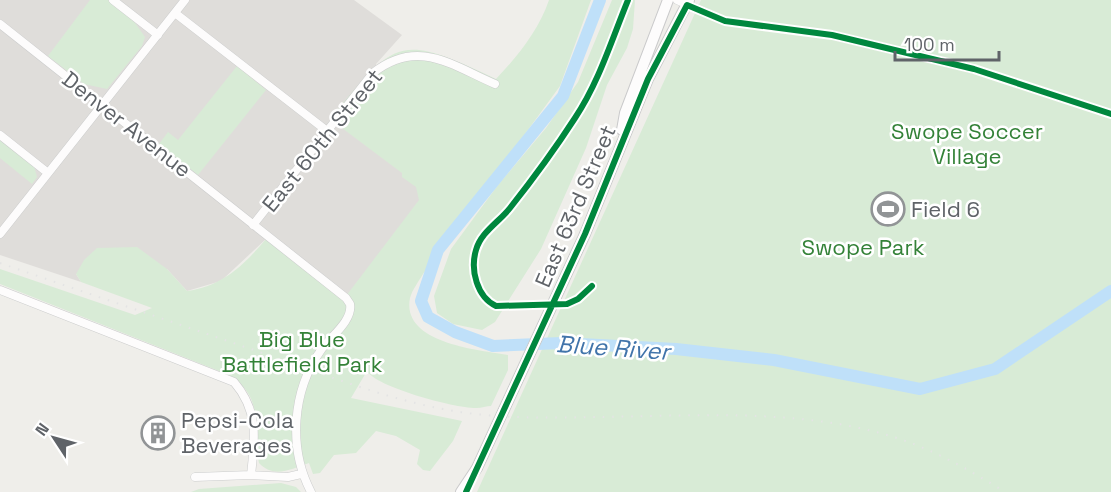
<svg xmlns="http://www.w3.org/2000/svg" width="1111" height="492" viewBox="0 0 1111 492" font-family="'Space Grotesk',sans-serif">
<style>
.industrial{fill:#dfddda}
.green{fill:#d8ebd6}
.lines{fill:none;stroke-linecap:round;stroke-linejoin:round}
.river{stroke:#bfe0f9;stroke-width:12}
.street-casing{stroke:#cbcccc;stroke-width:9}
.secondary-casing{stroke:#cacacb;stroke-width:12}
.street{stroke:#fdfcfc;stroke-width:8}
.secondary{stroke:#fdfcfc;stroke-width:10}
.rail{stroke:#e4e4e4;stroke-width:2;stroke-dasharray:1.5 8;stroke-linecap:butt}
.secondary-bridge-casing{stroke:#cacacb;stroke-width:12;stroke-linecap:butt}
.secondary-bridge{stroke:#fdfcfc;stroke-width:10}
.cycleway-casing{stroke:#fff;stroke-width:10}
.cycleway{stroke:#00873e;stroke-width:6}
.labels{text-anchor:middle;stroke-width:5;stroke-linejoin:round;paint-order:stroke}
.street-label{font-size:22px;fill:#5f6368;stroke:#fff}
.park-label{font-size:22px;fill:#348238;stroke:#fff}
.poi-label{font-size:22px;fill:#5f6368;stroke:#fff;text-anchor:start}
.water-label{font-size:24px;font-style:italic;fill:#4174aa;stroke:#fff}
</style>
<rect width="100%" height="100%" fill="#efeeea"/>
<path class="industrial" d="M 0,0 L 354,0 L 402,35 L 376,64 L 427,192 L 346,298 L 266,239 L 221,281 L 187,291 L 167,269 L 76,274 L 81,282 L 0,255 Z"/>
<path class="green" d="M 90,0 L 108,0 L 133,20 L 145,37 L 142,46 L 107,89 L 84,84 L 48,56 Z
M 549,0 L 591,0 L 560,86 L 423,274 C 419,281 412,290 410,298 C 401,343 477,350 508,355 L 508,370 L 491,406 C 487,406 481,408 477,408 C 457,409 376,387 367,371 L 351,398 L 462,421 L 453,441 L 430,471 L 423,470 L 417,464 L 420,450 L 396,436 L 376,431 L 356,453 L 334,455 L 320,473 L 313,474 L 309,463 C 291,469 274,479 259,463 C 251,426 267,400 229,375 L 0,284 L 0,269 L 135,315 L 152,308 L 81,282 L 76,274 L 84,260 L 97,248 L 137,247 L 167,269 L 187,291 C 223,286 244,265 266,239 L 343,300 L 419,200 L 416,187 L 402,177 L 402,173 L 330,119 C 396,38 399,33 496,79 C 517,57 539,30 549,0 Z
M 612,0 L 635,0 L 633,29 L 627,48 L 607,85 L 586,148 L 541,249 L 495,322 L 482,330 L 453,324 L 437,313 L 434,296 L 451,249 L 498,185 L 546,128 L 578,82 Z
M 701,0 L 1111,0 L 1111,492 L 477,492 Z
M 237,66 L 266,90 L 198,175 L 159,144 L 168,132 L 178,140 Z
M 0,139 L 34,166 L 37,177 L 32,184 L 0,158 Z
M 281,483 L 296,487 L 301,492 L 191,492 L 199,489 Z"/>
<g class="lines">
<path class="river" d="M 600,0 L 563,96 L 438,250 L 421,301 L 428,317 L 455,332 L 493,346 L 561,343 L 676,349 L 774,360 L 920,389 L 995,369 L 1111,291"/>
<g class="street-casing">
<path id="street" d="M 113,0 L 158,35
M 677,0 L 725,21 L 832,35 L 974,69 L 1111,114
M 175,13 L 327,131
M 0,24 L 346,298 L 350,304 C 353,321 330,337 321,350 C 292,391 288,448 311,492
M 0,135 L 48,173
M 253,225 L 373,73 C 418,38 451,65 495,84
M 0,234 L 185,0
M 0,290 L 234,382 C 259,411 255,439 251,475 L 288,477 L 301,474
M 195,477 L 251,475"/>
</g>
<g class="secondary-casing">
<path id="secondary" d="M 622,130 L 625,113 L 668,0
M 585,234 L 648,79 L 689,0
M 461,492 L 477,468"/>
</g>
<use href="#street" class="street"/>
<use href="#secondary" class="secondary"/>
<path class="rail" d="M 0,263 C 89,294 179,324 268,355 C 326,375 384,398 443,409 C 493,419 545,418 595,417 C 692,416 793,408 887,435 C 929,447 968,469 1005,492"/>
<g class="secondary-bridge-casing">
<path id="secondary-bridge" d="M 477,468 L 585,234"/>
</g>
<use href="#secondary-bridge" class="secondary-bridge"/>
<g class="cycleway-casing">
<path id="cycleway" d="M 592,286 L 578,299 L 567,304 L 496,306 C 477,297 470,270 476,250 C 481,232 499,222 510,208 C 533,179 555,149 575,118 C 599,82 612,39 628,0
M 466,492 L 585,234 L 648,79 L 687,5 L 725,21 L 832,35 L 974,69 L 1111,114"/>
</g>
<use href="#cycleway" class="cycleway"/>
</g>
<defs>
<g id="stadium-ring" transform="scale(1.725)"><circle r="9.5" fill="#fff" stroke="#919496" stroke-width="1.5"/><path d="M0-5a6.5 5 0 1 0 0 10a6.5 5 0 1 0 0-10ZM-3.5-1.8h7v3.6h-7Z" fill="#919496"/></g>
<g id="building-ring" transform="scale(1.725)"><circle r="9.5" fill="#fff" stroke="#919496" stroke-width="1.5"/><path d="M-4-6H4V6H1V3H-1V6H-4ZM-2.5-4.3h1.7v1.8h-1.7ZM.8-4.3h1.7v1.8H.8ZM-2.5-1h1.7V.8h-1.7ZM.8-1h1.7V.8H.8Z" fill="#919496"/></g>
</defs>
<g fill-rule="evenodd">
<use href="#stadium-ring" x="888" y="209"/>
<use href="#building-ring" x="158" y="433"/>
</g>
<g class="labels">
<g class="street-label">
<text transform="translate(127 124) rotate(38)" y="8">Denver Avenue</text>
<text transform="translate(322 140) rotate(-51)" y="8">East 60th Street</text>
<text transform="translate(575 206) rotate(-67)" y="8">East 63rd Street</text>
</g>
<g class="park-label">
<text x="967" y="139">Swope Soccer<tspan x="967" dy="25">Village</tspan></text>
<text x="863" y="255">Swope Park</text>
<text x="302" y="347">Big Blue<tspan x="302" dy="25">Battlefield Park</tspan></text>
</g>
<g class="poi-label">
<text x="911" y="217">Field 6</text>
<text x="181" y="428">Pepsi-Cola<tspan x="181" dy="25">Beverages</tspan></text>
</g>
<g class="water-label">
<text transform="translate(613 348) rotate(4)" y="8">Blue River</text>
</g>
</g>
<g transform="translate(54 438) rotate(306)" stroke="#ffffff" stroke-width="4.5" paint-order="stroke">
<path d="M0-4.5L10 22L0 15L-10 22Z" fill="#5f6368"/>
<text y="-9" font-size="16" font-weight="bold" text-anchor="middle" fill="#5f6368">N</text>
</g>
<path d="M895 51v9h104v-9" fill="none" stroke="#5f6368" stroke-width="3"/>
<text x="904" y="51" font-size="18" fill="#5f6368" stroke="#ffffff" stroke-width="4.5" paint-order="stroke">100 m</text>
</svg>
